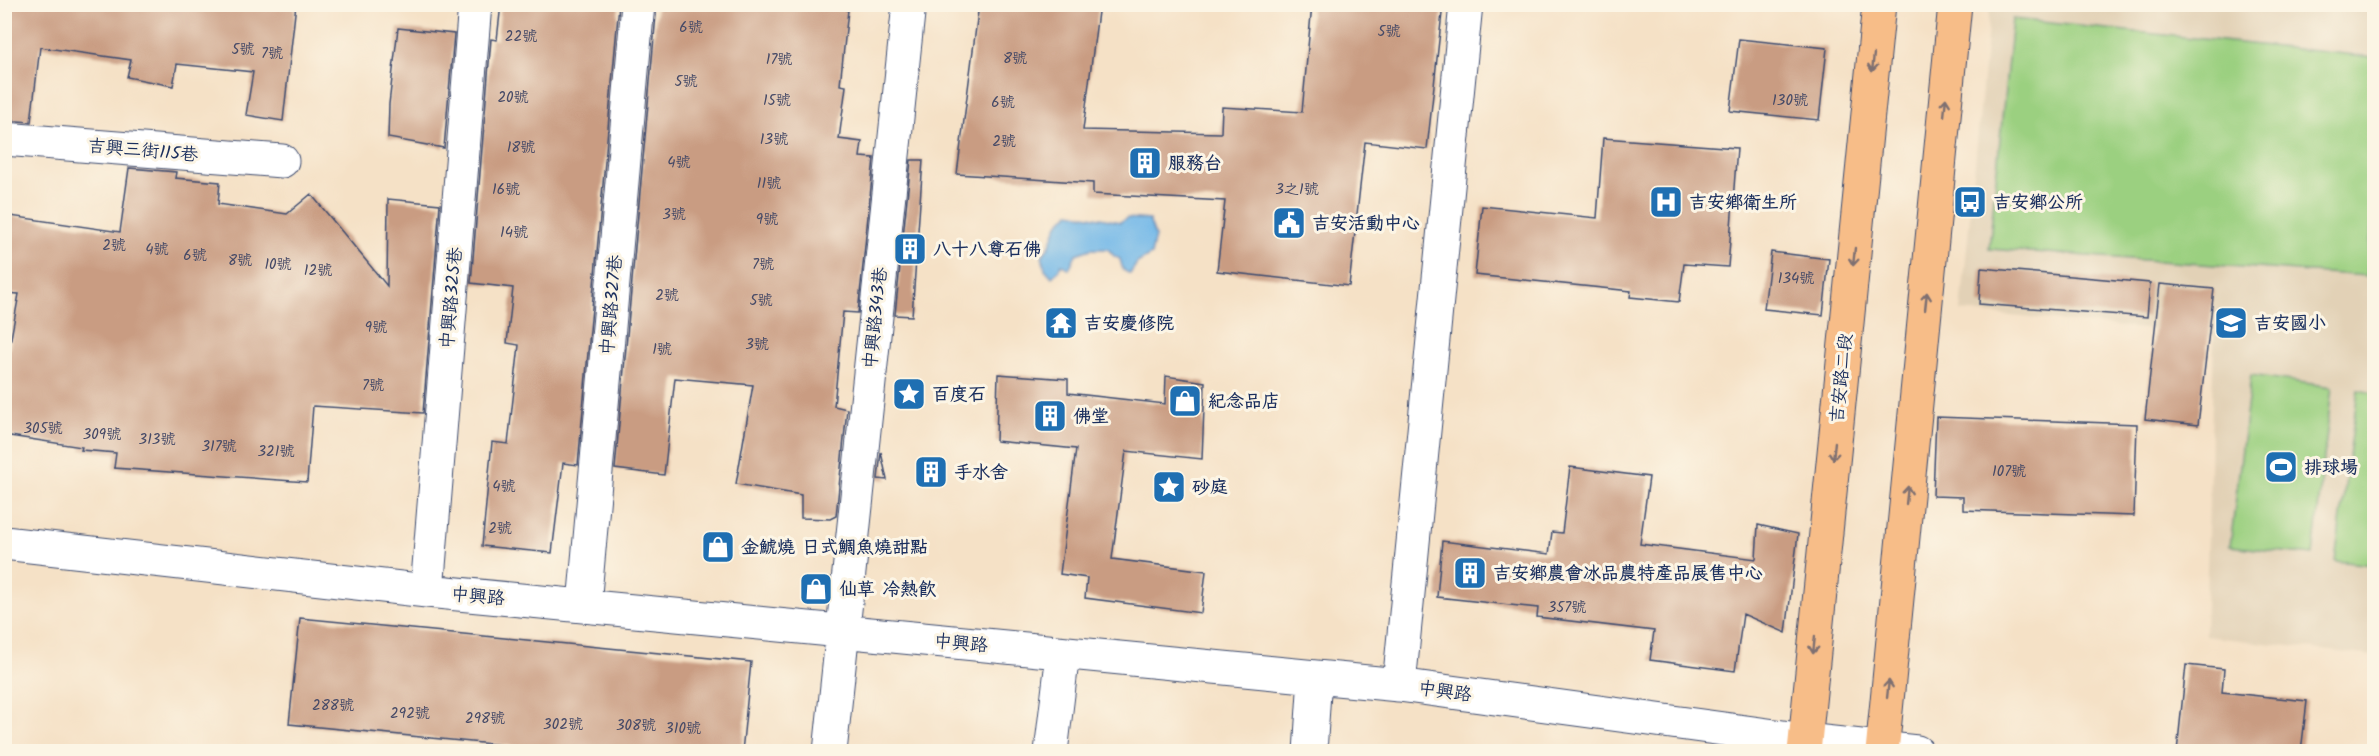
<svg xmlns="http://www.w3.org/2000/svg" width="2379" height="756" viewBox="0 0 2379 756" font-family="Kalam,'LXGW WenKai TC',sans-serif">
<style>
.built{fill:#e2d1b6}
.green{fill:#9bd080;stroke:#5b806f;stroke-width:1.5}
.water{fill:#71b7e8;stroke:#4673a3;stroke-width:1.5}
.building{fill:#c99c82}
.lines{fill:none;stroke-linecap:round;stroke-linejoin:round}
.minor-casing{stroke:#3c4a6e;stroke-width:35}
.major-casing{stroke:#3c4a6e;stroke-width:35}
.minor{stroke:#fff;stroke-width:33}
.major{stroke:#f7bd88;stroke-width:33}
.oneway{stroke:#7e6f71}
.labels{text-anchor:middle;stroke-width:6;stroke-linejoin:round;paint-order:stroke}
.number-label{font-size:15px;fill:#464a67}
.street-label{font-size:18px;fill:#1b2f5e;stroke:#fcf5e5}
.poi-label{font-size:18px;font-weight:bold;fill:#1b2f5e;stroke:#fcf5e5;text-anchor:start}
</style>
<rect width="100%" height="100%" fill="#fcf5e5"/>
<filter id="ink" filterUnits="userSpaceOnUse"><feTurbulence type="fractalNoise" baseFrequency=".0167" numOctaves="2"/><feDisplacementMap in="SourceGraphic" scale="12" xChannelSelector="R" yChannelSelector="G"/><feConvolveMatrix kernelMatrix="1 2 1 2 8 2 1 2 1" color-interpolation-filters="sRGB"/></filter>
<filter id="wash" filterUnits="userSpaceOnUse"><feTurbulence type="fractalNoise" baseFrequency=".008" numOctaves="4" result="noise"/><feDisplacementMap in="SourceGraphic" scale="24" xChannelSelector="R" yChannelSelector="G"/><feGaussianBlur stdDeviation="1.35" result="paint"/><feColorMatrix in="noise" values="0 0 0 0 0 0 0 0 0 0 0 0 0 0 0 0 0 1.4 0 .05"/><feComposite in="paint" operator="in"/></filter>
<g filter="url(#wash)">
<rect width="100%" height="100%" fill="#f5e1c6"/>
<path class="built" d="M 1990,5 L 2374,5 L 2374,656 L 2205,636 L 2214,336 L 1961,311 Z"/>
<path class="green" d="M 2012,19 L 2374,57 L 2374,200 L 2367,276 L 1989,249 Z
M 2251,375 L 2332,387 L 2313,555 L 2230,546 Z
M 2358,390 L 2374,393 L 2374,565 L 2335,561 Z"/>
<path class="water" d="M 1070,212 L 1120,222 L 1127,218 L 1149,220 L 1155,236 L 1151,255 L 1137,263 L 1130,274 L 1123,270 L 1120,259 L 1114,256 L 1108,249 L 1091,249 L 1076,254 L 1069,269 L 1061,264 L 1058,271 L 1052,277 L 1045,269 L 1042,256 L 1049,247 L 1058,224 Z"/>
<g id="blocks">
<path class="building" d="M 4,4 L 296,4 L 283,121 L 246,115 L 253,72 L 177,64 L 173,86 L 127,77 L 131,60 L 40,47 L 31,122 L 4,120 Z
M 501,4 L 619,4 L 578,465 L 563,463 L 552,553 L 482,546 L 492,442 L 508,444 L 519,345 L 507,343 L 513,288 L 471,283 L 491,39 L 497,40 Z
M 657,4 L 847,4 L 846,10 L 848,10 L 840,85 L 846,86 L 839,139 L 862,142 L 860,157 L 874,158 L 858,313 L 843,312 L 834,406 L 847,409 L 836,516 L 830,519 L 801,518 L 801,495 L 736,484 L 753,385 L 675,378 L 664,475 L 615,469 Z
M 979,4 L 1099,4 L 1083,130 L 1221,133 L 1222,107 L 1302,112 L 1312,4 L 1443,4 L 1427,149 L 1365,142 L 1349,286 L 1217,271 L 1225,201 L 1093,194 L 1093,183 L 957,174 Z
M 398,28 L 454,34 L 444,148 L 388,138 L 389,104 Z
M 1739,39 L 1827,48 L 1819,120 L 1730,111 Z
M 1603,138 L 1737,148 L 1728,267 L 1684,264 L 1679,302 L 1630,297 L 1631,291 L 1475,275 L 1482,206 L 1597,218 Z
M 911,160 L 923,160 L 912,316 L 895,315 Z
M 129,168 L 176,172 L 175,178 L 220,182 L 218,204 L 287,214 L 311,194 L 387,286 L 388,199 L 440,204 L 423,413 L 313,406 L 307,482 L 114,468 L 116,453 L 81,450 L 82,447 L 4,435 L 4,377 L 19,294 L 4,293 L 4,215 L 120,232 Z
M 1771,252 L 1829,259 L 1823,315 L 1764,309 Z
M 1981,268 L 2150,283 L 2147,317 L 1979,304 Z
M 2160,284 L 2214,289 L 2198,425 L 2145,419 Z
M 998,374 L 1068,379 L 1068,393 L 1165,404 L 1166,376 L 1205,382 L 1202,459 L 1126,451 L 1112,559 L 1206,571 L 1201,613 L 1085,598 L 1087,578 L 1060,574 L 1076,449 L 996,441 Z
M 1936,417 L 2137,424 L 2134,516 L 1963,510 L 1963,497 L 1933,496 Z
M 881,452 L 887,480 L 878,479 Z
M 1570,467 L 1649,477 L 1640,544 L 1756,559 L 1758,525 L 1798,534 L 1786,633 L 1743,614 L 1735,671 L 1650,660 L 1654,631 L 1537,617 L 1538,608 L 1437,597 L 1442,541 L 1549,554 L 1552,532 L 1562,533 Z
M 300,618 L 751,662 L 742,752 L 572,752 L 289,724 Z
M 2186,665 L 2224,669 L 2222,692 L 2307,701 L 2301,752 L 2177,752 Z"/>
</g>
</g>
<g filter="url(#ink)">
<use href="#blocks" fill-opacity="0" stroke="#3c4a6e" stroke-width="1.5"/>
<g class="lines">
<g class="minor-casing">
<path id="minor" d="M 4,139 L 282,161
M 4,543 L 427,591 L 1399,685 L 1805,740 L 1917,752
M 427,591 L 475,4
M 584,605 L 638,4
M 1399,685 L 1466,4
M 830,752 L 909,4
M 1051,752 L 1063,653
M 1310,752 L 1315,677"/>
</g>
<g class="major-casing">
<path id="major" d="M 1804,752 L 1879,4
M 1882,752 L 1955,4"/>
</g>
<use href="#minor" class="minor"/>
<use href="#major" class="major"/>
</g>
<defs><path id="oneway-shaft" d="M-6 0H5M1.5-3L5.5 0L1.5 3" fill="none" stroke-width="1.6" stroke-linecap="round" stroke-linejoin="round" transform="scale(1.5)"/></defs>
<g class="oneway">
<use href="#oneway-shaft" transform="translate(1873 63) rotate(96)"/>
<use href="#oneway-shaft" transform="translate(1945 107) rotate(-84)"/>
<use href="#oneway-shaft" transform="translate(1854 257) rotate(96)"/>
<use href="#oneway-shaft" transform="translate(1926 301) rotate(-84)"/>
<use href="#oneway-shaft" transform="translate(1834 451) rotate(96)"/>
<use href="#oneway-shaft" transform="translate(1907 495) rotate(-84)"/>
<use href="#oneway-shaft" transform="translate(1814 645) rotate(96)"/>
<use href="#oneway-shaft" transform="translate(1888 689) rotate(-84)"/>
</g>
</g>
<defs>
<g id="building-square" transform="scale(1.725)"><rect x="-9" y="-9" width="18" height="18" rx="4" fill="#1f6fb2" stroke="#fcf5e5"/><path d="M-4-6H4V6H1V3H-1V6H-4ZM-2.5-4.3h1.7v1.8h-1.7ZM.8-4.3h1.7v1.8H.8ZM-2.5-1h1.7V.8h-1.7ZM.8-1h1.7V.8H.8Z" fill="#fff"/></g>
<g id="hospital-square" transform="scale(1.725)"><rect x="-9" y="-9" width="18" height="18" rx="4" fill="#1f6fb2" stroke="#fcf5e5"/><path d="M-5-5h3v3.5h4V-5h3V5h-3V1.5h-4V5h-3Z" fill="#fff"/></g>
<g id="bus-square" transform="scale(1.725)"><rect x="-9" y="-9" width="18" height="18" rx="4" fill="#1f6fb2" stroke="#fcf5e5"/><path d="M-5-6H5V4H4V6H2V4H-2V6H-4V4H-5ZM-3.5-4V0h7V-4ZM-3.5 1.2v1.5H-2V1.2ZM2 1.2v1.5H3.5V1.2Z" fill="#fff"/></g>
<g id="civic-square" transform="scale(1.725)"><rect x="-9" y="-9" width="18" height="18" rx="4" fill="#1f6fb2" stroke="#fcf5e5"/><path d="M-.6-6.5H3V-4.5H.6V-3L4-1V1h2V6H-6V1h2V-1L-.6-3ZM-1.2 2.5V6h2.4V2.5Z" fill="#fff"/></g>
<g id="temple-square" transform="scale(1.725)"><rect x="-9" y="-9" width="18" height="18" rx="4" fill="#1f6fb2" stroke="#fcf5e5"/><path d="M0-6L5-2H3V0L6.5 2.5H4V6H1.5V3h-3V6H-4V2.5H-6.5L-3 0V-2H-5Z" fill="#fff"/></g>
<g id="school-square" transform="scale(1.725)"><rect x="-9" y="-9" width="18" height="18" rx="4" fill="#1f6fb2" stroke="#fcf5e5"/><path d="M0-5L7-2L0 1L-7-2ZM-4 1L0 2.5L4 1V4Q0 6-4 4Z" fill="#fff"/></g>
<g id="sight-square" transform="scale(1.725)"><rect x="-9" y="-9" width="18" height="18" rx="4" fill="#1f6fb2" stroke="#fcf5e5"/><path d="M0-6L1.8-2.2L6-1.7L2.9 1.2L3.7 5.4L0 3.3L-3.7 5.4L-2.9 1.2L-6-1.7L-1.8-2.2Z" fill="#fff"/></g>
<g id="shop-square" transform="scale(1.725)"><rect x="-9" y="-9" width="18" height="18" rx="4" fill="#1f6fb2" stroke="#fcf5e5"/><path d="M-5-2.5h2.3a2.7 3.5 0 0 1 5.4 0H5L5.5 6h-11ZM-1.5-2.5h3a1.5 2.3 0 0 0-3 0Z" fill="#fff"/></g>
<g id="stadium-square" transform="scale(1.725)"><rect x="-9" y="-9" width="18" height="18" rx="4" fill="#1f6fb2" stroke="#fcf5e5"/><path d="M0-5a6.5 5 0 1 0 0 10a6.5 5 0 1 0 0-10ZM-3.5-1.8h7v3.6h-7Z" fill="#fff"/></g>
</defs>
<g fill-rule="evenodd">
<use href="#building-square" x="1145" y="163"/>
<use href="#hospital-square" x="1666" y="202"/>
<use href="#bus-square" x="1970" y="202"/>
<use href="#civic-square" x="1289" y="223"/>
<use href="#building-square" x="910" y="249"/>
<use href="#temple-square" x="1061" y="323"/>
<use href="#school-square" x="2231" y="323"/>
<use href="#sight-square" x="909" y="394"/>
<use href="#shop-square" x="1185" y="401"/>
<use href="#building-square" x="1050" y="416"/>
<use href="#stadium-square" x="2281" y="467"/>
<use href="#building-square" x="931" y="472"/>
<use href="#sight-square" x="1169" y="487"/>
<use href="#shop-square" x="718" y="547"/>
<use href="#building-square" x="1470" y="573"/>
<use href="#shop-square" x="816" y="589"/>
</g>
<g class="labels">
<g class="number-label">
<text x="691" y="32">6號</text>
<text x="1389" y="36">5號</text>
<text x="521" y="41">22號</text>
<text x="243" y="54">5號</text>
<text x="272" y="58">7號</text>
<text x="1015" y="63">8號</text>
<text x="779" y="64">17號</text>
<text x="686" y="86">5號</text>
<text x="513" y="102">20號</text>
<text x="777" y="105">15號</text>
<text x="1790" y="105">130號</text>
<text x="1003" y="107">6號</text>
<text x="774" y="144">13號</text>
<text x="1004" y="146">2號</text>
<text x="521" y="152">18號</text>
<text x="679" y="167">4號</text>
<text x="769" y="188">11號</text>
<text x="506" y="194">16號</text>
<text x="1297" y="194">3之1號</text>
<text x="674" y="219">3號</text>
<text x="767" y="224">9號</text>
<text x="514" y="237">14號</text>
<text x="114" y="250">2號</text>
<text x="157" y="254">4號</text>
<text x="195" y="260">6號</text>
<text x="240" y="265">8號</text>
<text x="278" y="269">10號</text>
<text x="763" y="269">7號</text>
<text x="318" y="275">12號</text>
<text x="1796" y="283">134號</text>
<text x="667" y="300">2號</text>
<text x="761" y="305">5號</text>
<text x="376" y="332">9號</text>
<text x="757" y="349">3號</text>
<text x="662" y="354">1號</text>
<text x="373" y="390">7號</text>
<text x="43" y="433">305號</text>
<text x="102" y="439">309號</text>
<text x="157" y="444">313號</text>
<text x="219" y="451">317號</text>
<text x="276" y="456">321號</text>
<text x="2009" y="476">107號</text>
<text x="504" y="491">4號</text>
<text x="500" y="533">2號</text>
<text x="1567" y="612">357號</text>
<text x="333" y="710">288號</text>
<text x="410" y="718">292號</text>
<text x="485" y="723">298號</text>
<text x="563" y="729">302號</text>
<text x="636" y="730">308號</text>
<text x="683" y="733">310號</text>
</g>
<g class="street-label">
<text transform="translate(143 150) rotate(5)" y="6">吉興三街115巷</text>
<text transform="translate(451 298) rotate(-85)" y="6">中興路325巷</text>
<text transform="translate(611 305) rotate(-85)" y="6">中興路327巷</text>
<text transform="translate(875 318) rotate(-84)" y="6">中興路343巷</text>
<text transform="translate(1841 378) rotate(-84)" y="6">吉安路二段</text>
<text transform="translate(478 596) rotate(5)" y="6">中興路</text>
<text transform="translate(961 643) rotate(5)" y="6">中興路</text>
<text transform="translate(1445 691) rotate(8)" y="6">中興路</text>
</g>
<g class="poi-label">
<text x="1168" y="169">服務台</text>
<text x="1689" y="208">吉安鄉衛生所</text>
<text x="1993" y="208">吉安鄉公所</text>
<text x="1312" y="229">吉安活動中心</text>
<text x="933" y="255">八十八尊石佛</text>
<text x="1084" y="329">吉安慶修院</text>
<text x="2254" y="329">吉安國小</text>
<text x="932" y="400">百度石</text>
<text x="1208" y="407">紀念品店</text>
<text x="1073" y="422">佛堂</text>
<text x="2304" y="473">排球場</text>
<text x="954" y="478">手水舍</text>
<text x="1192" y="493">砂庭</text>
<text x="741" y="553">金鯱燒 日式鯛魚燒甜點</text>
<text x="1493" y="579">吉安鄉農會冰品農特產品展售中心</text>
<text x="839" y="595">仙草 冷熱飲</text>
</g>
</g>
<rect width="2379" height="756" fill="none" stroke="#fcf5e5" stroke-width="24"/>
</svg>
